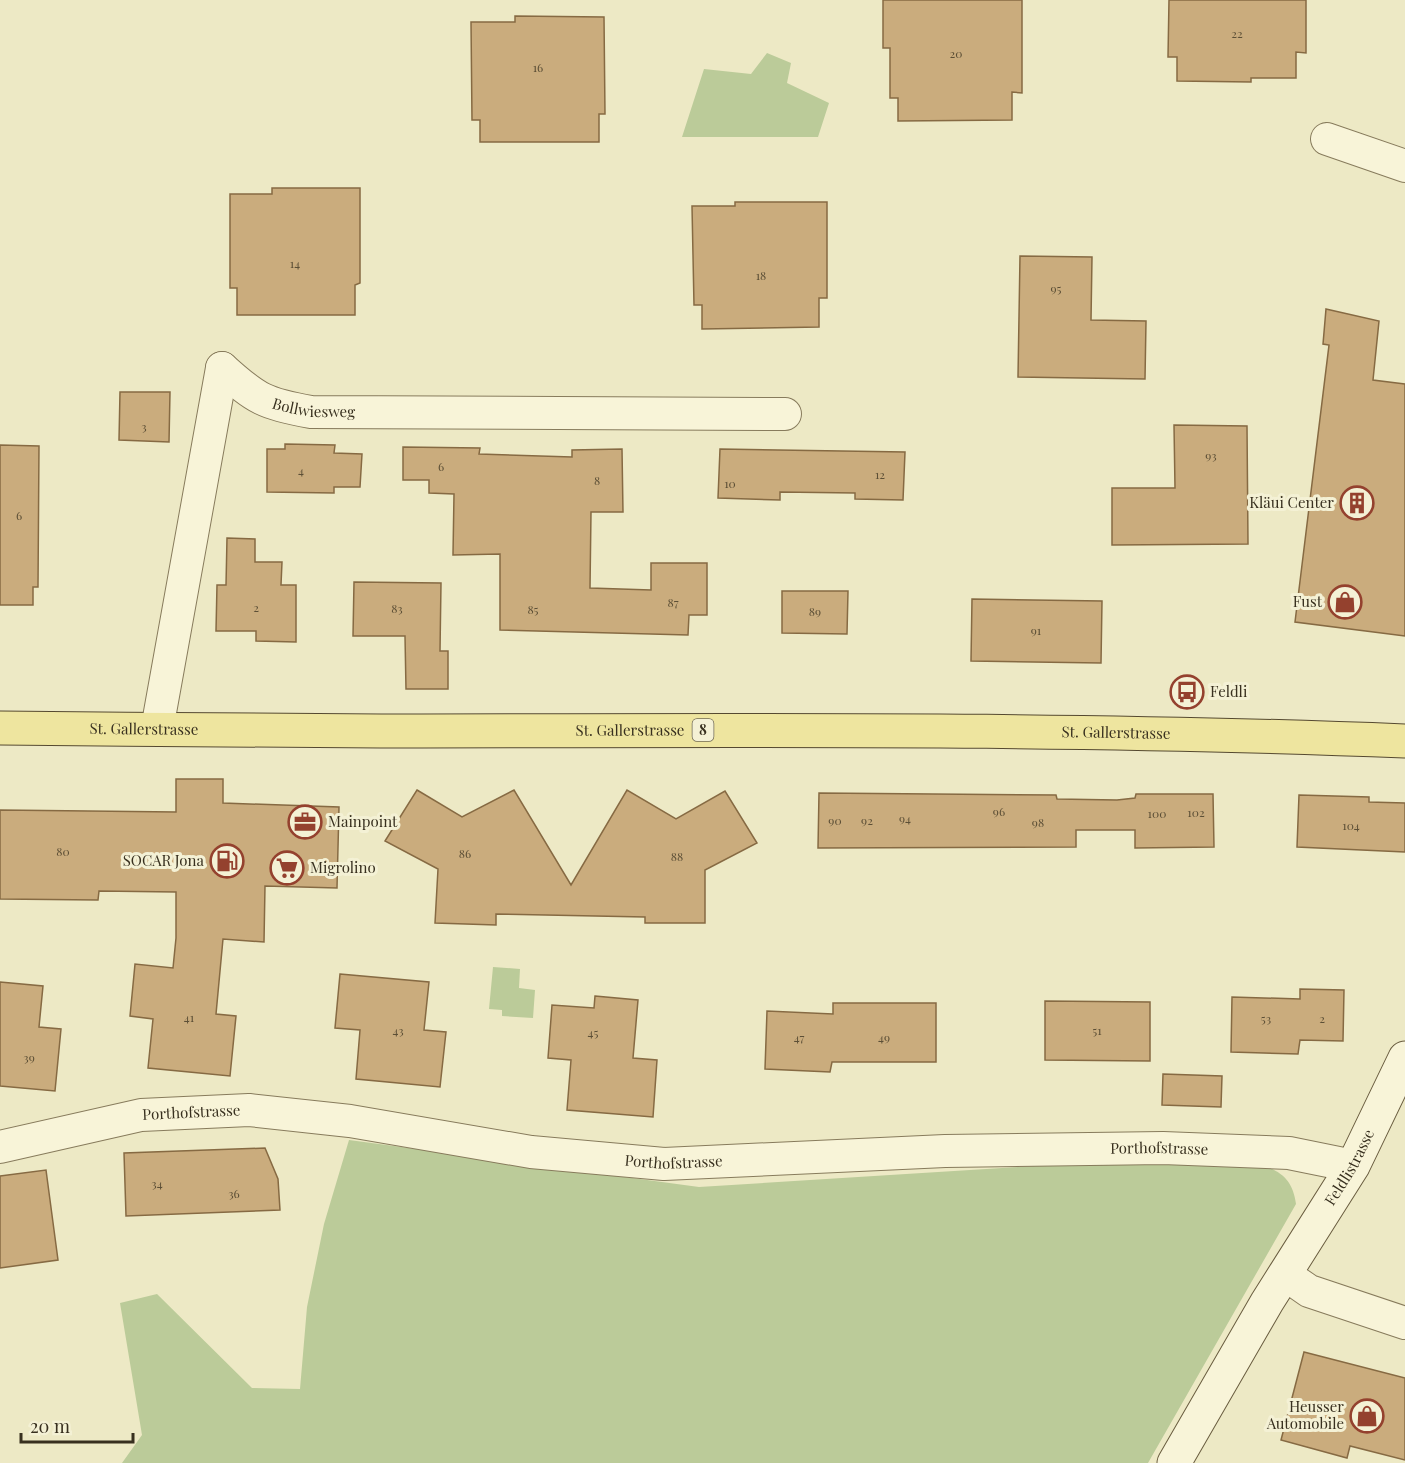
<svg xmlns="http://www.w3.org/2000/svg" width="1405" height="1463" viewBox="0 0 1405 1463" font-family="'Playfair Display',serif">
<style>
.green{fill:#bbcb99}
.building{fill:#caac7d;stroke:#866a43;stroke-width:1.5}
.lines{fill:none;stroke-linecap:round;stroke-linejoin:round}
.street-casing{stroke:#877b5c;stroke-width:34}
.secondary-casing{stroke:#695c3f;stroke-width:35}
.primary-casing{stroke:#554930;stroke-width:35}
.street{stroke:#f8f4d8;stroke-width:32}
.secondary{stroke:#f8f4d8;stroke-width:33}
.primary{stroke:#eee59f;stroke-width:33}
.labels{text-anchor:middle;stroke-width:6;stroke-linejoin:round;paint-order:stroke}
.number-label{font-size:12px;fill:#5c4f36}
.shield{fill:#f4f1d5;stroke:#706a56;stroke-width:1.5}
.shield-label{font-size:14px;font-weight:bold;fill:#38301f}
.street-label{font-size:15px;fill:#38301f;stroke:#f4f1d5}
.poi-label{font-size:15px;fill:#38301f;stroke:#f4f1d5;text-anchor:end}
</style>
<rect width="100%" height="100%" fill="#ede9c5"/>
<path class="green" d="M 767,53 L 791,63 L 787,83 L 829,103 L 818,137 L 682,137 L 704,69 L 751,74 Z
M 493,967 L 520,969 L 519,988 L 535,990 L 533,1018 L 502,1016 L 502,1010 L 489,1009 Z
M 349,1140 L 699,1187 L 1097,1162 L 1259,1164 C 1281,1171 1293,1180 1296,1204 L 1148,1463 L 122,1463 L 142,1435 L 120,1303 L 157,1294 L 252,1388 L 300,1389 L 307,1307 L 324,1224 Z"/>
<path class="building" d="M 883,0 L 1022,0 L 1022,93 L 1012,92 L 1012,120 L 898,121 L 898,98 L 890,98 L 890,48 L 883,48 Z
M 1169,0 L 1306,0 L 1306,53 L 1296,52 L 1296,78 L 1251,78 L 1251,82 L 1177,81 L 1177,57 L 1168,57 Z
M 515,16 L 604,17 L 605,114 L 599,114 L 599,142 L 480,142 L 480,120 L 472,120 L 471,22 L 515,22 Z
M 272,188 L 360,188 L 360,283 L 355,285 L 355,315 L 237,315 L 237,288 L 230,288 L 230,194 L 272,194 Z
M 735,202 L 827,202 L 827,298 L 819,298 L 819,327 L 702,329 L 702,305 L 694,305 L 692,206 L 735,206 Z
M 1020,256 L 1092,257 L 1091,320 L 1146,321 L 1145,379 L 1018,377 Z
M 1326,309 L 1379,321 L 1373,380 L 1405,384 L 1405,636 L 1295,622 L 1329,345 L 1323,344 Z
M 120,392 L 170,392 L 169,442 L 119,440 Z
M 1174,425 L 1247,426 L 1248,544 L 1112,545 L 1112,488 L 1175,488 Z
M 285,444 L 335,445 L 334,453 L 362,454 L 360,487 L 334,487 L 334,493 L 267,492 L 267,449 L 285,449 Z
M 0,445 L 39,446 L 38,587 L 33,587 L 33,605 L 0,605 Z
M 403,447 L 480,448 L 479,454 L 572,457 L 572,450 L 622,449 L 623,512 L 591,512 L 590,588 L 651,590 L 651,563 L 707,563 L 707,615 L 689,615 L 688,635 L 500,630 L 500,554 L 453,555 L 454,494 L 429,493 L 429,480 L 403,480 Z
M 720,449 L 905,452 L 903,500 L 855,499 L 855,493 L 780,492 L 780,500 L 718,498 Z
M 227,538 L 255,539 L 255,562 L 282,562 L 281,585 L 296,585 L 296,642 L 256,641 L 256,631 L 216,631 L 217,585 L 226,585 Z
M 354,582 L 441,583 L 440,651 L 448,651 L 448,689 L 406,689 L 405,636 L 353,636 Z
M 782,591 L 848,591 L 847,634 L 782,633 Z
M 972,599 L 1102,601 L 1101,663 L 971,661 Z
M 176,779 L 223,779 L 223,803 L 339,807 L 337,888 L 265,886 L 264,942 L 223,939 L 216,1014 L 236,1016 L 230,1076 L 148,1068 L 153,1019 L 130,1016 L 135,964 L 173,968 L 176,938 L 176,892 L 99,891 L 98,900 L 0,899 L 0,810 L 176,812 Z
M 417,790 L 462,817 L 514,790 L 571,885 L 627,790 L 676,819 L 725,791 L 757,843 L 705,870 L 705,923 L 645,923 L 645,917 L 496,914 L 496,925 L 435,923 L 438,869 L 385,841 Z
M 819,793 L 1056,795 L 1057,799 L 1117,800 L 1135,798 L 1136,794 L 1213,794 L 1214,847 L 1135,848 L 1135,830 L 1076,830 L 1076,847 L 818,848 Z
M 1299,795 L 1369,797 L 1369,802 L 1405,803 L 1405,852 L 1297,847 Z
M 340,974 L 429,982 L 424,1030 L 446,1032 L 440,1087 L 356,1079 L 360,1030 L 335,1028 Z
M 0,982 L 43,986 L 39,1027 L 61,1029 L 55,1091 L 0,1086 Z
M 1300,989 L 1344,990 L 1343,1041 L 1300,1040 L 1298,1054 L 1231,1052 L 1232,997 L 1300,999 Z
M 595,996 L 638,1000 L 633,1058 L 657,1060 L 653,1117 L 567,1110 L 571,1060 L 548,1058 L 552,1005 L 594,1008 Z
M 1045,1001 L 1150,1002 L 1150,1061 L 1045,1060 Z
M 833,1003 L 936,1003 L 936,1062 L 832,1062 L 830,1072 L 765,1069 L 767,1011 L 833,1014 Z
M 1163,1074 L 1222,1076 L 1221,1107 L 1162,1105 Z
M 265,1148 L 278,1179 L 280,1210 L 126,1216 L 124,1153 Z
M 46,1170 L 58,1260 L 0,1268 L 0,1176 Z
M 1304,1352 L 1405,1378 L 1405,1460 L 1350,1446 L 1347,1458 L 1281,1440 Z"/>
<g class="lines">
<g class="street-casing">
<g id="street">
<path d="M 1327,139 L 1405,166"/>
<path id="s1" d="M 222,368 C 256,399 265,404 311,412 L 785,414"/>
<path d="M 157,729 L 222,368"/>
<path id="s2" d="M 0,1147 L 141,1115 L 249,1110 L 350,1121 L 531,1152 L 664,1164 L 945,1151 L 1163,1148 L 1289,1153 L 1353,1166"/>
<path d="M 1286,1275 L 1309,1291 L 1405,1323"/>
</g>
</g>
<g class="secondary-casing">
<g id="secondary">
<path id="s3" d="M 1174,1463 L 1267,1302 L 1353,1166 L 1405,1058"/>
</g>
</g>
<g class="primary-casing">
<g id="primary">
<path id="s4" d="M 0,728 C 127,729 254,731 381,731 C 723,731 1064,727 1405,741"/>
</g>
</g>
<use href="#street" class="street"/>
<use href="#secondary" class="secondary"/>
<use href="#primary" class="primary"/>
</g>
<defs>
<g id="building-ring" transform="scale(1.725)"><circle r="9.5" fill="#f4f1d5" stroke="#94412e" stroke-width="1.5"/><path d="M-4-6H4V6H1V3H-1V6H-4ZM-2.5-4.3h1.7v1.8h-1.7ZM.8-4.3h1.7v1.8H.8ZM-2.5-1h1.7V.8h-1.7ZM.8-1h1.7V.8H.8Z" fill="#94412e"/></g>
<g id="shop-ring" transform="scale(1.725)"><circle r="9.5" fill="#f4f1d5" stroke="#94412e" stroke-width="1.5"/><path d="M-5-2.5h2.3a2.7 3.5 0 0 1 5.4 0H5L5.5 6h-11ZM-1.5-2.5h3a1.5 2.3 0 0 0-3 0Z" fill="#94412e"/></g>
<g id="bus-ring" transform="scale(1.725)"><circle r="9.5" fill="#f4f1d5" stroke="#94412e" stroke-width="1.5"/><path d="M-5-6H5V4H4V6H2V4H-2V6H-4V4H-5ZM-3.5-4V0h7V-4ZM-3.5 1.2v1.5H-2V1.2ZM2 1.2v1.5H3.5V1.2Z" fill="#94412e"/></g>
<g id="office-ring" transform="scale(1.725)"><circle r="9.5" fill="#f4f1d5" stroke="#94412e" stroke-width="1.5"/><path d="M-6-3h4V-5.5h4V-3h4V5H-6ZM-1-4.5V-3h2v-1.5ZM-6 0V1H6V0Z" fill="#94412e"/></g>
<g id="fuel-ring" transform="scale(1.725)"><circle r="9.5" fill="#f4f1d5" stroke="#94412e" stroke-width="1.5"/><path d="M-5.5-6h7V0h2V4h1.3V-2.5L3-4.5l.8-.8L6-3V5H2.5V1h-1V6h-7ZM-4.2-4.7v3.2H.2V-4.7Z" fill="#94412e"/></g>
<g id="supermarket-ring" transform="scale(1.725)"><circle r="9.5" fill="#f4f1d5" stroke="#94412e" stroke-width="1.5"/><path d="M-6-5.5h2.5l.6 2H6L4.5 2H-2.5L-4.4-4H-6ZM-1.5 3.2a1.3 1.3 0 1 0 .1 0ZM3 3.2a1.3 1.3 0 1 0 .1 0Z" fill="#94412e"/></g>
</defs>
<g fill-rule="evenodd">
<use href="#building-ring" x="1357" y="503"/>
<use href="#shop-ring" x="1345" y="602"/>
<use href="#bus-ring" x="1187" y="692"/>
<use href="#office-ring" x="305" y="822"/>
<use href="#fuel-ring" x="227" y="861"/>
<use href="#supermarket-ring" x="287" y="868"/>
<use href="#shop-ring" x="1367" y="1416"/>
</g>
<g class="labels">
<g class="number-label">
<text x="1237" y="38">22</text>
<text x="956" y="58">20</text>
<text x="538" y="72">16</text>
<text x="295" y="268">14</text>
<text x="761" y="280">18</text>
<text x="1056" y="293">95</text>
<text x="144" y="431">3</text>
<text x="1211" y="460">93</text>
<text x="441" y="471">6</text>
<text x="301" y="475">4</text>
<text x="880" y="479">12</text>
<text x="597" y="485">8</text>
<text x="730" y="488">10</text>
<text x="19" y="520">6</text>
<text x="673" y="607">87</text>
<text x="256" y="612">2</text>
<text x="397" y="613">83</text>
<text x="533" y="614">85</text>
<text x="815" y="616">89</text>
<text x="1036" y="635">91</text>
<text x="999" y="816">96</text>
<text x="1196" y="817">102</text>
<text x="1157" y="818">100</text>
<text x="905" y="823">94</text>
<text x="835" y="825">90</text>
<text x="867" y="825">92</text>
<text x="1038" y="827">98</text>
<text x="1351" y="830">104</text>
<text x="63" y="856">80</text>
<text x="465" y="858">86</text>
<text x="677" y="861">88</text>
<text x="189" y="1022">41</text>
<text x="1266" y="1023">53</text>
<text x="1322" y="1023">2</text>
<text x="398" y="1035">43</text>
<text x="1097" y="1035">51</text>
<text x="593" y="1037">45</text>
<text x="799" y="1042">47</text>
<text x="884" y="1042">49</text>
<text x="29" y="1062">39</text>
<text x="157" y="1188">34</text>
<text x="234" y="1198">36</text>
</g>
<rect class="shield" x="692.5" y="719" width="21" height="22" rx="4.5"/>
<g class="shield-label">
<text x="703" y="735">8</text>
</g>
<g class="street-label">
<text dy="5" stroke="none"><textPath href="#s1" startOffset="104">Bollwiesweg</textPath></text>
<text dy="5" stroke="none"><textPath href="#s4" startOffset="144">St. Gallerstrasse</textPath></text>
<text dy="5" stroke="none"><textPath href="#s4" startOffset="630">St. Gallerstrasse</textPath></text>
<text dy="5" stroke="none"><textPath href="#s4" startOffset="1116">St. Gallerstrasse</textPath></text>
<text dy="5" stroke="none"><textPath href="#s2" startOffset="195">Porthofstrasse</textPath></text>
<text dy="5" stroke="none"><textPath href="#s2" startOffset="1167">Porthofstrasse</textPath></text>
<text dy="5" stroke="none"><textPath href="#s2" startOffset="681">Porthofstrasse</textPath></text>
<text dy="5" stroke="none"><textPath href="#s3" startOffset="344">Feldlistrasse</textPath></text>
</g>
<g class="poi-label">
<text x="1334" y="508">Kläui Center</text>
<text x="1322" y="607">Fust</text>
<text x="1210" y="697" text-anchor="start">Feldli</text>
<text x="328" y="827" text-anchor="start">Mainpoint</text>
<text x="204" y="866">SOCAR Jona</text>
<text x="310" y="873" text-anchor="start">Migrolino</text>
<text x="1344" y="1412">Heusser<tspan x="1344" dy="17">Automobile</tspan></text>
</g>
</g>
<path d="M21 1433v9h112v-9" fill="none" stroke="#38301f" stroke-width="3"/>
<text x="30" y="1433" font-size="18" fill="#38301f" stroke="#f4f1d5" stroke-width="4.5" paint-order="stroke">20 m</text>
</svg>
